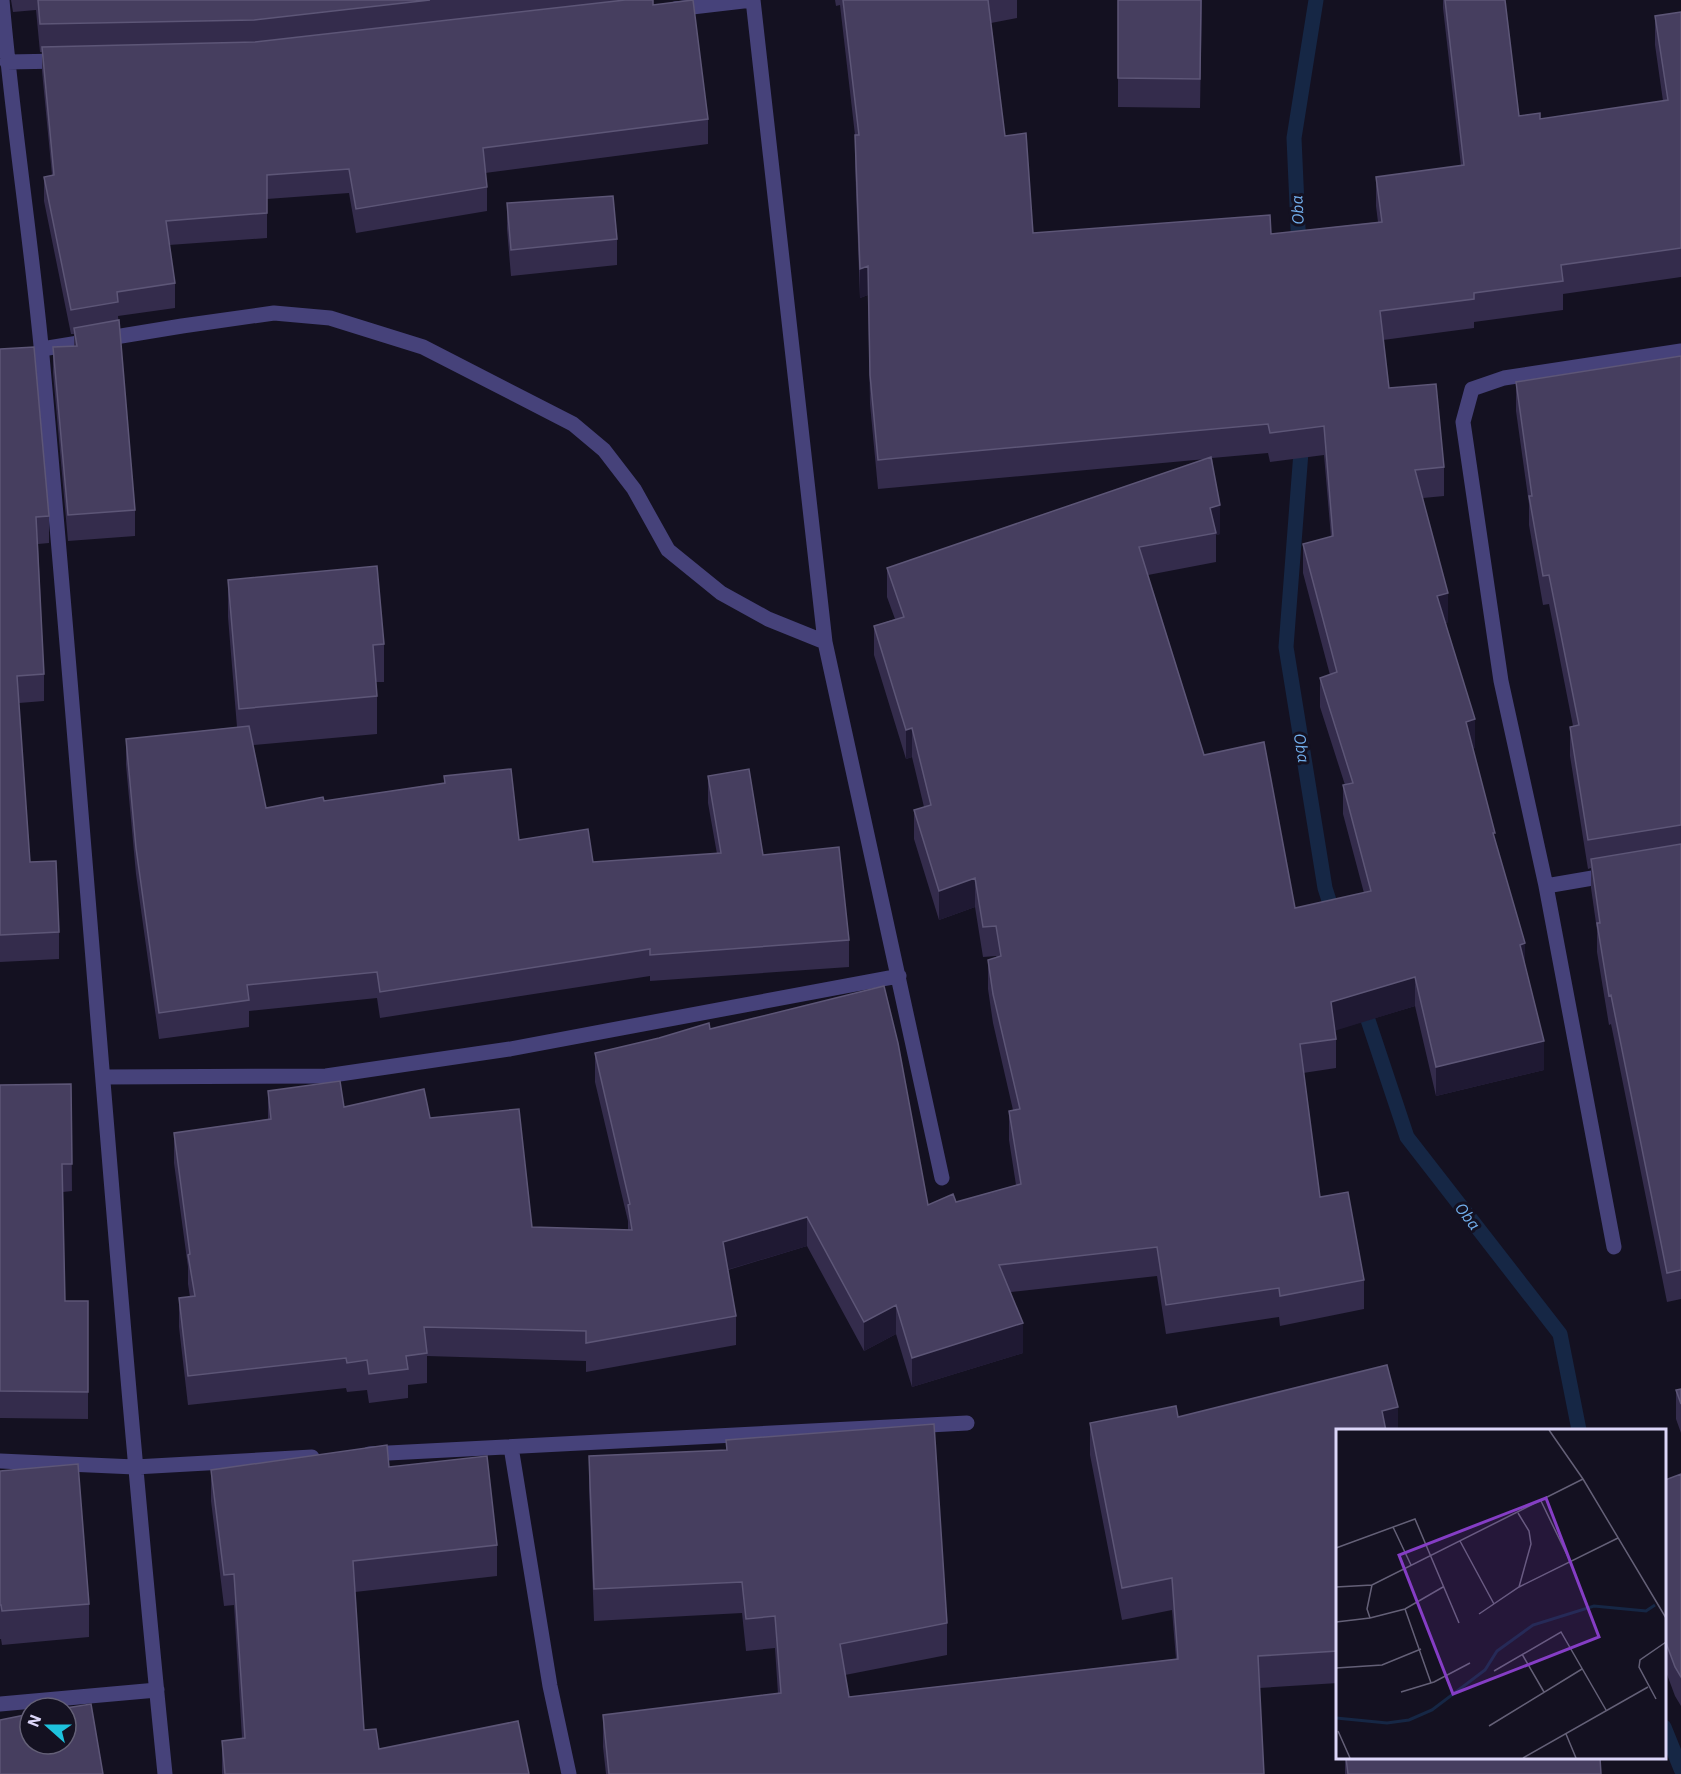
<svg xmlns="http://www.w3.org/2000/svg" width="1681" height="1774" viewBox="0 0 1681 1774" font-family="'IBM Plex Sans',sans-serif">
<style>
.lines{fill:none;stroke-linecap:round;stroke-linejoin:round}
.stream{stroke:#162745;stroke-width:15}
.minor{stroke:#46427a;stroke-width:15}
.wall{fill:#342c4c;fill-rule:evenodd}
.shaded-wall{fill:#1f1933}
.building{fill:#463e5f;stroke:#5d5677;stroke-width:1.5}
.labels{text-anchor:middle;stroke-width:6;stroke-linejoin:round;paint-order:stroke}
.water-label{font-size:16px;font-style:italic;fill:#72aeec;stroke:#141121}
.inset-river{fill:none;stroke:#162745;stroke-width:3}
.inset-road{fill:none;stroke:#646077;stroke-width:1.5}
.view{fill:#853dc5;fill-opacity:0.15;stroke:#853dc5;stroke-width:3}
.inset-edge{fill:none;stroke:#dcd6f9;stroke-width:3}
</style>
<rect width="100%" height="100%" fill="#141121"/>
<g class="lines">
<path class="stream" d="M 1299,250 L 1294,138 L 1316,0
M 1302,439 L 1286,647 L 1325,888 L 1335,919
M 1362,1002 L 1407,1137 L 1560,1334 L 1579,1430
M 1664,1727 L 1681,1769"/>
<path class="minor" d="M 2,0 C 12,119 31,237 42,356 C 85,828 117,1302 165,1774
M 753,0 L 825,642 L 942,1178
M 675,9 L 752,0
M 7,62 L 62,61
M 42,349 L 182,326 L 274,313 L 330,318 L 423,347 L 573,424 L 604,450 L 634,489 L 668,550 L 721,593 L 768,619 L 825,642
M 1546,886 L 1610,875
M 104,1077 L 326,1076 L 510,1049 L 899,976
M 1614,1247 L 1546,886 L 1501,681 L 1463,422 L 1472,389 L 1504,378 L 1681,351
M 511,1447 L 550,1686 L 569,1774
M 369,1454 L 967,1423
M 0,1461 L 135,1467 L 312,1457
M 0,1704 L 157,1690"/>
</g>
<path class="wall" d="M 11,0 L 653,0 L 653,5 L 708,119 L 708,144 L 485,173 L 487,187 L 487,211 L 356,233 L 349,193 L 267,199 L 267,238 L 169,245 L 175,283 L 175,308 L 118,316 L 135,510 L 135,536 L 68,541 L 53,373 L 53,347 L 74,346 L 74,334 L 71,334 L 44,201 L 44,177 L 52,175 L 42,71 L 42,52 L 40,52 L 36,10 L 13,12 Z
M 835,0 L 1017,0 L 1017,18 L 991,23 L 1005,136 L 1033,233 L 1271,234 L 1378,222 L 1376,206 L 1376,177 L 1461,166 L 1443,8 L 1443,0 L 1505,0 L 1519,116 L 1540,119 L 1663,101 L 1655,45 L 1655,16 L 1681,12 L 1681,277 L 1563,294 L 1563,310 L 1474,322 L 1474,328 L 1383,340 L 1389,388 L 1444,467 L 1444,496 L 1423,498 L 1448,622 L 1446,623 L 1475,748 L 1473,748 L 1525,966 L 1544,1070 L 1436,1096 L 1415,1006 L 1335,1030 L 1336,1039 L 1336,1068 L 1303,1073 L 1320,1197 L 1364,1280 L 1364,1309 L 1280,1326 L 1279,1317 L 1166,1334 L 1157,1276 L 1011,1292 L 1023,1353 L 912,1387 L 896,1334 L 864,1351 L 807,1246 L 728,1270 L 736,1316 L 736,1345 L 586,1372 L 586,1361 L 427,1356 L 427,1383 L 408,1385 L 408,1398 L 369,1403 L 367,1390 L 347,1392 L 346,1388 L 188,1405 L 179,1327 L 179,1298 L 190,1297 L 188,1284 L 188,1267 L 174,1163 L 174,1133 L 268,1119 L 268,1091 L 344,1107 L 430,1118 L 532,1227 L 628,1230 L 628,1221 L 595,1082 L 595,1053 L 710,1029 L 928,1205 L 956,1202 L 1016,1185 L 1009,1140 L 1009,1111 L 1013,1110 L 993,1023 L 988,989 L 988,960 L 997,957 L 996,956 L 983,957 L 975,907 L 939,920 L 914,839 L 914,810 L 924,807 L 912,757 L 906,759 L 874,655 L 874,626 L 895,619 L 887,597 L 887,568 L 1206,459 L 878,489 L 870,404 L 868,295 L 860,298 L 855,164 L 855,135 L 840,5 L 836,6 ZM 1268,453 L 1270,462 L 1324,455 L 1331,537 L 1303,544 L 1303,573 L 1330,675 L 1320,678 L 1320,707 L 1345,785 L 1343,785 L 1343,814 L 1364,893 L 1295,908 L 1204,755 L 1148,575 L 1216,562 L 1216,535 L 1220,534 L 1212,458 Z
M 1118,0 L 1202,0 L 1200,108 L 1118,107 Z
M 507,203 L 617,239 L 617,265 L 511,276 L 507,229 Z
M 0,349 L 49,516 L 49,543 L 38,544 L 44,674 L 44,701 L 19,703 L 30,862 L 59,932 L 59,959 L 0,962 Z
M 1681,356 L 1681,1299 L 1667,1302 L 1611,1024 L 1609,1025 L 1597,952 L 1597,930 L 1591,888 L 1591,868 L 1588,869 L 1570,756 L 1570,727 L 1573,726 L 1549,604 L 1543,605 L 1529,525 L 1529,504 L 1516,411 L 1516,382 Z
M 228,580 L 384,644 L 384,682 L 376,682 L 377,696 L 377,734 L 253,745 L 266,808 L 324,801 L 444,783 L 444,776 L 519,840 L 593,862 L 717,854 L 708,803 L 708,776 L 763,855 L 849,940 L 849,967 L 650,981 L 650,976 L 380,1018 L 377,998 L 249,1011 L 249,1027 L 159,1039 L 136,874 L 126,765 L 126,739 L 237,727 L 228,617 Z
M 71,1084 L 72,1191 L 63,1192 L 65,1301 L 88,1301 L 88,1419 L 0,1418 L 0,1085 Z
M 1681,1389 L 1681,1433 L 1676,1419 L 1676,1390 Z
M 1178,1417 L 1398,1431 L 1338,1431 L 1338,1683 L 1259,1688 L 1264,1774 L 606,1774 L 603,1747 L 603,1715 L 778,1694 L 775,1648 L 746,1651 L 742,1613 L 594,1621 L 589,1488 L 589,1456 L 726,1450 L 726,1440 L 947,1623 L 947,1655 L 845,1675 L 849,1697 L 1176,1659 L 1172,1610 L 1122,1620 L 1090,1455 L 1090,1423 Z
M 389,1467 L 497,1545 L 497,1576 L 355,1592 L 364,1730 L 379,1749 L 529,1774 L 222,1774 L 222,1741 L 242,1738 L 234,1605 L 224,1606 L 211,1501 L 211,1470 Z
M 0,1471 L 89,1604 L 89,1637 L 2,1645 L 1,1639 L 0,1639 Z
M 1681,1474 L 1681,1706 L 1675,1696 L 1665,1669 L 1665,1480 Z
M 1345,1758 L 1600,1758 L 1601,1774 L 1345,1774 Z"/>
<path class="shaded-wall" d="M 868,266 L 868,295 L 860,298 L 860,269 Z
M 1220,505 L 1220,534 L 1216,535 L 1210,508 Z
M 1448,593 L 1448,622 L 1437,625 L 1437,596 Z
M 1475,719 L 1475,748 L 1466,751 L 1466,722 Z
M 912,728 L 912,757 L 906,759 L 906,730 Z
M 975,878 L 975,907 L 939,920 L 939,891 Z
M 1525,943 L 1525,973 L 1520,945 Z
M 1415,977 L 1415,1006 L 1331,1032 L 1331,1002 Z
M 1544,1041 L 1544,1070 L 1436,1096 L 1436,1067 Z
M 807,1217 L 807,1246 L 723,1271 L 723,1242 Z
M 896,1305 L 896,1334 L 864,1351 L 864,1322 Z
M 1023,1323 L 1023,1353 L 912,1387 L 912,1358 Z
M 1398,1407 L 1398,1431 L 1382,1431 L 1382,1411 Z"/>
<path class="building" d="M 38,0 L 430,0 L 254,20 L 40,24 Z
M 625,0 L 653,0 L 653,5 L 693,0 L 708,119 L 483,148 L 487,187 L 356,209 L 349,169 L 267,175 L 267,213 L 166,221 L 175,283 L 117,292 L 118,302 L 71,310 L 44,177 L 54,175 L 42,47 L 255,42 Z
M 843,0 L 988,0 L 1005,136 L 1026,133 L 1033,233 L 1270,215 L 1271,234 L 1382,222 L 1376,177 L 1464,165 L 1445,0 L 1505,0 L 1519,116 L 1540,113 L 1540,119 L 1668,100 L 1655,16 L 1681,12 L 1681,248 L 1561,265 L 1563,281 L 1474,293 L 1474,299 L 1380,311 L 1389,388 L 1436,384 L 1444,467 L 1415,470 L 1448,593 L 1437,596 L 1475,719 L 1466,722 L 1495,833 L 1493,833 L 1525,943 L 1520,945 L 1544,1041 L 1436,1067 L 1415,977 L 1331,1002 L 1336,1039 L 1300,1044 L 1320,1197 L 1348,1192 L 1364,1280 L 1280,1296 L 1279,1288 L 1166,1305 L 1157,1247 L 999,1265 L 1023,1323 L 912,1358 L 896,1305 L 864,1322 L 807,1217 L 723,1242 L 736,1316 L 586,1343 L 586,1331 L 424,1327 L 427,1353 L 406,1356 L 408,1369 L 369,1374 L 367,1360 L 347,1363 L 346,1358 L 188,1376 L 179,1298 L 195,1296 L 188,1255 L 190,1254 L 174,1133 L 271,1119 L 268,1091 L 340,1081 L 344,1107 L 424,1089 L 430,1118 L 519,1109 L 532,1227 L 632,1230 L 628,1205 L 630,1204 L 595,1053 L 659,1038 L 709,1023 L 710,1029 L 884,986 L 898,1043 L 928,1205 L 953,1194 L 956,1202 L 1021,1184 L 1009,1111 L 1020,1109 L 993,994 L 988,960 L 1001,956 L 996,926 L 983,927 L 975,878 L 939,891 L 914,810 L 931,805 L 912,728 L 906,730 L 874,626 L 904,617 L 887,568 L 1211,457 L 1220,505 L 1210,508 L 1216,533 L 1139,547 L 1204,755 L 1264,742 L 1295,908 L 1371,891 L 1343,785 L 1353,783 L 1320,678 L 1337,672 L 1303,544 L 1333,536 L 1324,426 L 1270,433 L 1268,424 L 878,460 L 870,375 L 868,266 L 860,269 L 855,135 L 859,135 Z
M 1118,0 L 1201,0 L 1200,79 L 1118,78 Z
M 613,196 L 617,239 L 511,250 L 507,203 Z
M 119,320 L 135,510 L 68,515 L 53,347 L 77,346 L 74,328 Z
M 34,347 L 49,516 L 36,517 L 44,674 L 17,676 L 30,862 L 56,861 L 59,932 L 0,935 L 0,349 Z
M 1681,356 L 1681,825 L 1588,840 L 1570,727 L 1579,725 L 1549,575 L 1543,576 L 1529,496 L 1532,496 L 1516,382 Z
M 377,566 L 384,644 L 373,645 L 377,696 L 239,709 L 228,580 Z
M 249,726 L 266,808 L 323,797 L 324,801 L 445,783 L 444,776 L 511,769 L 519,840 L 588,829 L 593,862 L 721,853 L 708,776 L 749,769 L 763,855 L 839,847 L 849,940 L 650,955 L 650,949 L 380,992 L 377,972 L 247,985 L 249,1000 L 159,1013 L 136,848 L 126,739 Z
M 1681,844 L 1681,1270 L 1667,1273 L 1611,995 L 1609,996 L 1597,923 L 1600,923 L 1591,859 Z
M 71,1084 L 72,1164 L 62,1164 L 65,1301 L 88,1301 L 88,1392 L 0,1391 L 0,1085 Z
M 1387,1365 L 1398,1407 L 1382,1411 L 1386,1431 L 1338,1431 L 1338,1651 L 1258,1656 L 1264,1774 L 609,1774 L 603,1715 L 781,1693 L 775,1616 L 746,1619 L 742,1582 L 594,1589 L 589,1456 L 727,1450 L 726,1440 L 934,1424 L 947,1623 L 840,1644 L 849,1697 L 1178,1659 L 1172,1578 L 1122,1588 L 1090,1423 L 1176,1406 L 1178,1417 Z
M 1681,1389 L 1681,1404 L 1676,1390 Z
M 387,1445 L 389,1467 L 487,1456 L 497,1545 L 353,1561 L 364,1730 L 376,1729 L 379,1749 L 518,1721 L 529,1774 L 225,1774 L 222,1741 L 245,1738 L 234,1574 L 224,1575 L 211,1470 Z
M 78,1464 L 89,1604 L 2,1611 L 1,1605 L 0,1605 L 0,1471 Z
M 1681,1474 L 1681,1677 L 1675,1667 L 1665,1640 L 1665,1480 Z
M 91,1704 L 103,1774 L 0,1774 L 0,1720 L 30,1714 L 30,1744 L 66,1744 L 66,1708 Z
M 1346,1758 L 1600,1758 L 1601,1774 L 1348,1774 Z"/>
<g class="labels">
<g class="water-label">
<text transform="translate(1297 210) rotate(-93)" y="6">Oba</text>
<text transform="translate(1302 748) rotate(81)" y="6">Oba</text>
<text transform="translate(1468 1216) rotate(52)" y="6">Oba</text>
</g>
</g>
<g transform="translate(1336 1429)">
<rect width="330" height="330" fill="#141121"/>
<path class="inset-river" d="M 0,289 L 51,294 L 73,291 L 96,281 L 149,241 L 161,222 L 197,196 L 258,177 L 310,182 L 319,176"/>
<path class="inset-road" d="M 213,1 L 247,50 L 330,189M 205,72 L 234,132M 182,84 L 193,102 L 195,115 L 183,158M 57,98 L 75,136M 124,112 L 158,175M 0,119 L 79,90 L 123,194M 0,158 L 36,156 L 247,50M 69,180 L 95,254M 143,185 L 183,158 L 282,109M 34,189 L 31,180 L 36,156M 0,193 L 34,189 L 69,180 L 107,158M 186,225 L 208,263M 0,239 L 46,236 L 85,220M 158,242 L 225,203 L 270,281M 65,263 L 98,253 L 134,234M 320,270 L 303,238 L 304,231 L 330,213M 153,297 L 246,240M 2,302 L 14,329M 230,305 L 240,329M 187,329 L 312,258"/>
<path class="view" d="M 210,69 L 263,208 L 117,265 L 63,126 Z"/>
<rect width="330" height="330" class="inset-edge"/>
</g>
<g transform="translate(48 1726) rotate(291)"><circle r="28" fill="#141121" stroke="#646077" stroke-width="1.5"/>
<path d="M0-4.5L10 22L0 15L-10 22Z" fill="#1ec2dd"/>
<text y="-9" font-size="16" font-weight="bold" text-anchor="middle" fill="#dcd6f9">N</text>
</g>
</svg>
